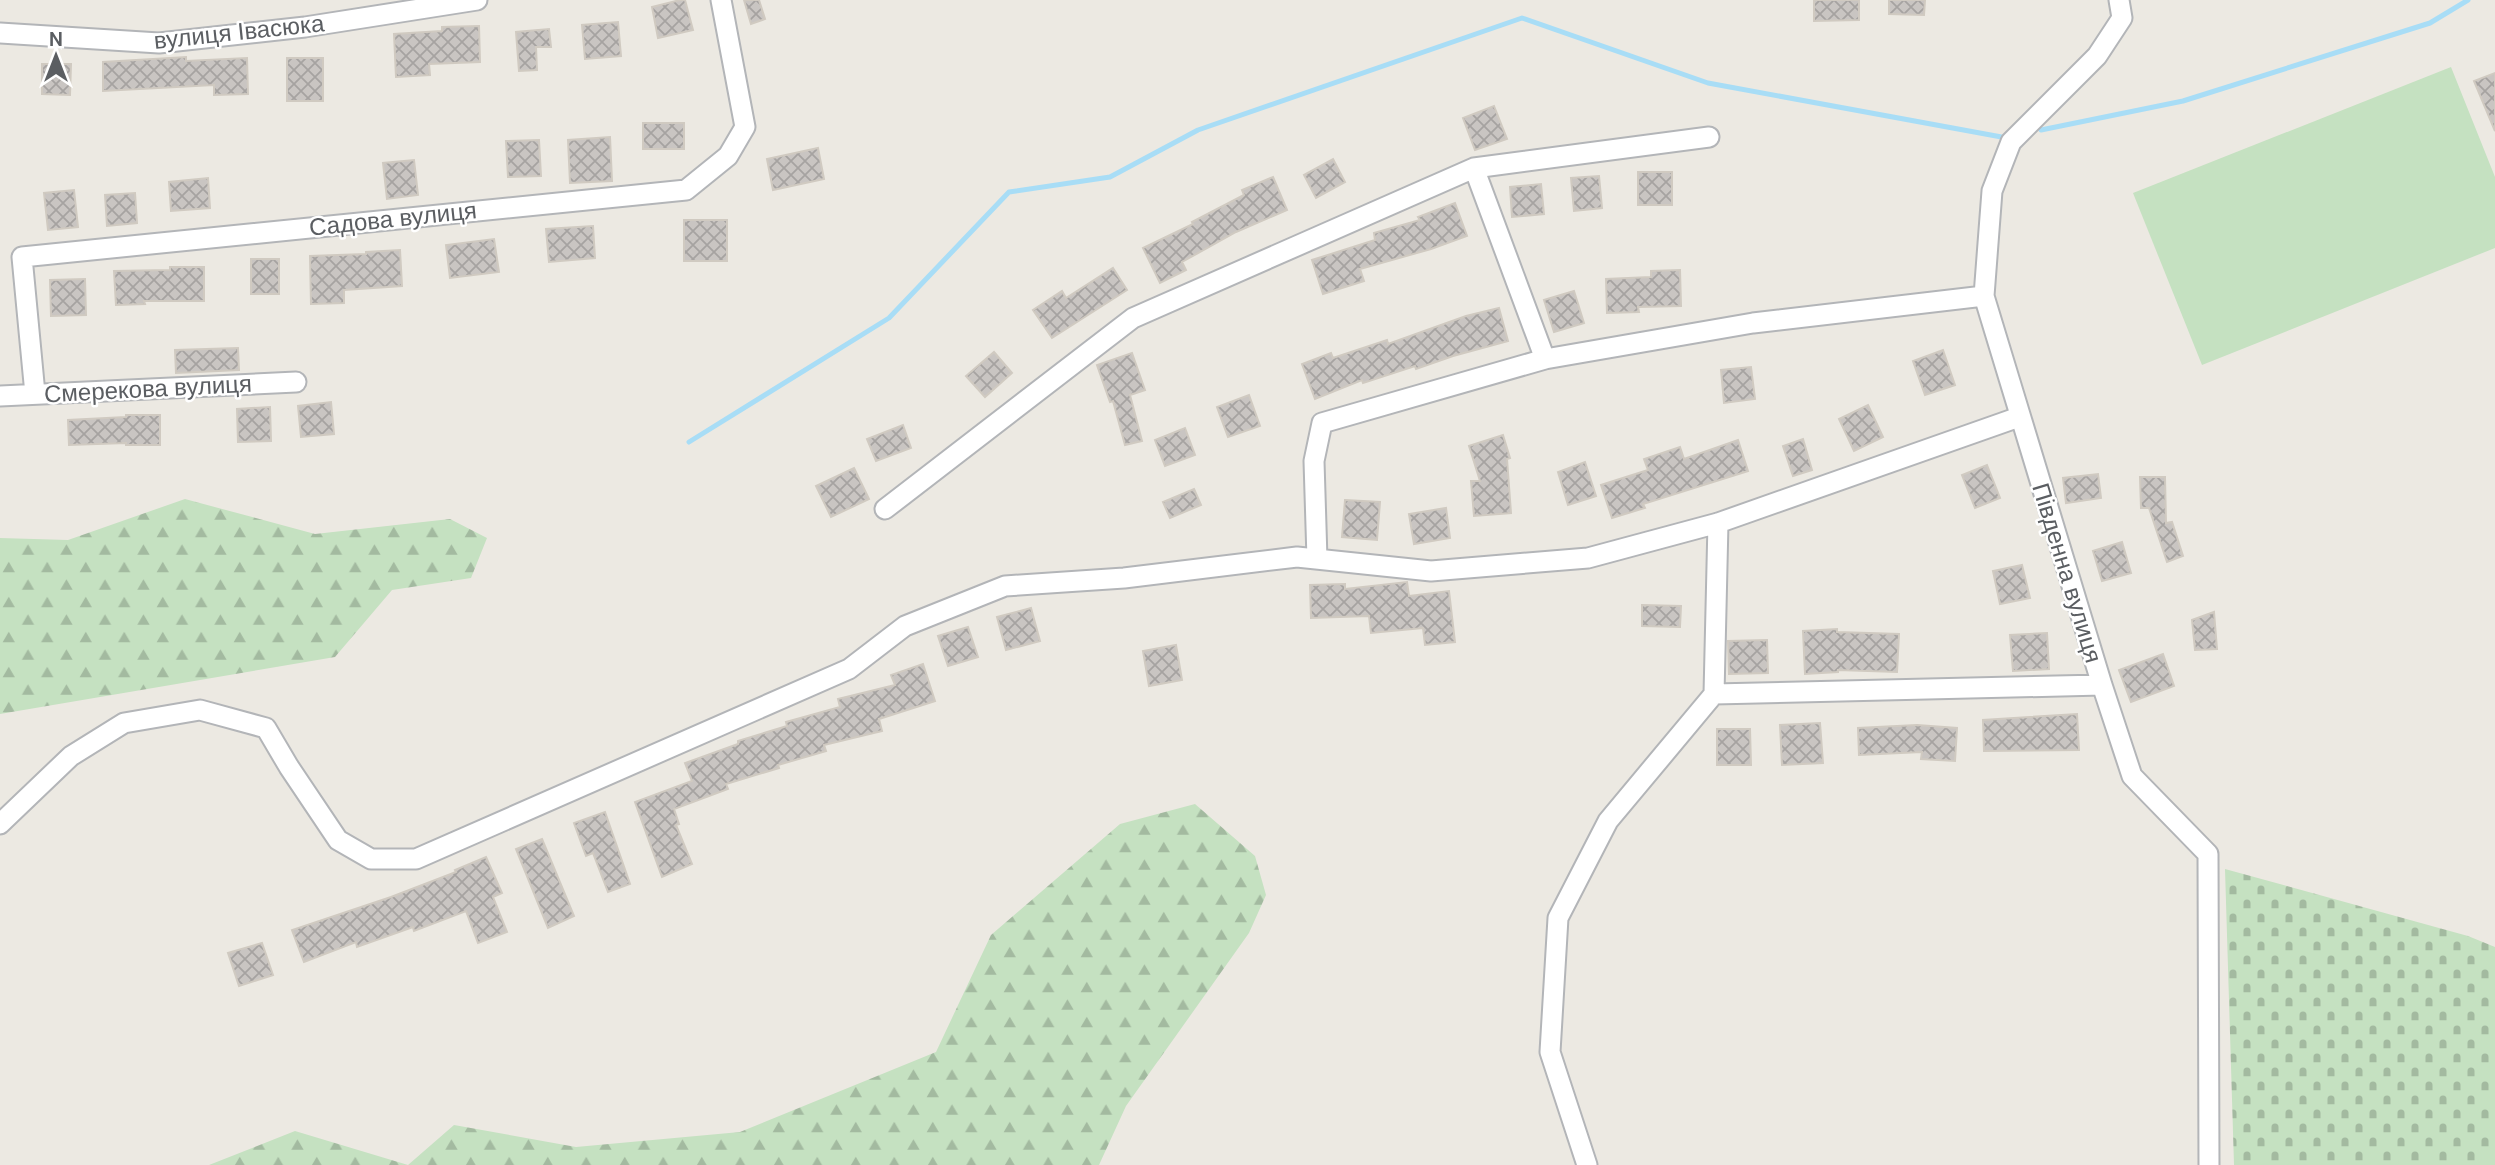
<svg xmlns="http://www.w3.org/2000/svg" width="2495" height="1165" viewBox="0 0 2495 1165" font-family="'DM Sans',sans-serif">
<style>
.forest{fill:url(#forest-firs)}
.cemetery{fill:url(#cemetery-stones)}
.park{fill:#c5e1c1}
.lines{fill:none;stroke-linecap:round;stroke-linejoin:round}
.stream{stroke:#a8ddf6;stroke-width:5}
.building{fill:url(#building-cross-hatch);stroke:#d0cac1;stroke-width:2}
.minor-casing{stroke:#b3b5b8;stroke-width:23}
.minor{stroke:#fff;stroke-width:19}
.labels{text-anchor:middle;stroke-width:5;stroke-linejoin:round;paint-order:stroke}
.street-label{font-size:24px;fill:#5b5e62;stroke:#fff}
</style>
<defs>
<pattern id="forest-firs" width="22" height="20" patternUnits="userSpaceOnUse" patternTransform="scale(1.75)"><rect width="22" height="20" fill="#c5e1c1"/><path d="M5 1l3.5 6h-7zM16 11l3.5 6h-7z" fill="#a3baa0"/></pattern>
<pattern id="cemetery-stones" width="16" height="16" patternUnits="userSpaceOnUse" patternTransform="scale(1.75)"><rect width="16" height="16" fill="#c5e1c1"/><path d="M2 7V4a2 2 0 0 1 4 0v3zM10 15v-3a2 2 0 0 1 4 0v3z" fill="#a3baa0"/></pattern>
<pattern id="building-cross-hatch" width="8" height="8" patternUnits="userSpaceOnUse" patternTransform="scale(1.75)"><rect width="8" height="8" fill="#c9c5c2"/><path d="M0 0l8 8M0 8l8-8" fill="none" stroke="#a6a3a1"/></pattern>
</defs>
<rect width="100%" height="100%" fill="#ece9e2"/>
<path class="forest" d="M 185,499 L 315,534 L 450,519 L 487,538 L 471,578 L 392,590 L 335,657 L 0,714 L 0,538 L 68,540 Z
M 1195,804 L 1255,856 L 1266,895 L 1249,933 L 1126,1106 L 1099,1165 L 209,1165 L 295,1131 L 408,1165 L 454,1125 L 576,1147 L 740,1132 L 936,1052 L 991,935 L 1120,824 Z"/>
<path class="cemetery" d="M 2225,869 L 2468,936 L 2495,947 L 2495,1165 L 2234,1165 Z"/>
<path class="park" d="M 2451,67 L 2495,177 L 2495,248 L 2202,365 L 2133,193 Z"/>
<g class="lines">
<path class="stream" d="M 2041,130 L 2183,101 L 2430,23 L 2468,0
M 689,442 L 889,318 L 1009,192 L 1110,177 L 1198,130 L 1522,18 L 1708,83 L 2007,138"/>
</g>
<path class="building" d="M 680,0 L 685,0 L 693,30 L 658,38 L 652,7 Z
M 744,0 L 759,0 L 765,19 L 751,24 Z
M 1814,0 L 1859,0 L 1859,20 L 1814,21 Z
M 1889,0 L 1925,0 L 1924,15 L 1889,14 Z
M 618,22 L 621,56 L 585,59 L 582,25 Z
M 479,26 L 480,62 L 429,64 L 430,75 L 396,77 L 394,34 L 442,31 L 442,27 Z
M 549,29 L 551,47 L 536,47 L 537,70 L 519,71 L 516,32 Z
M 186,57 L 186,61 L 247,58 L 248,94 L 214,95 L 214,85 L 103,91 L 103,62 Z
M 287,58 L 323,58 L 323,101 L 287,101 Z
M 42,64 L 71,64 L 70,95 L 42,94 Z
M 2495,73 L 2495,131 L 2474,81 Z
M 1494,106 L 1507,139 L 1475,150 L 1463,118 Z
M 643,123 L 684,123 L 684,149 L 643,149 Z
M 610,137 L 612,181 L 570,183 L 568,140 Z
M 539,140 L 541,176 L 508,177 L 506,141 Z
M 818,148 L 824,179 L 773,190 L 767,159 Z
M 1333,159 L 1345,182 L 1316,198 L 1304,175 Z
M 414,160 L 418,195 L 387,199 L 383,163 Z
M 1638,172 L 1672,172 L 1672,205 L 1638,205 Z
M 1599,176 L 1602,208 L 1574,211 L 1571,178 Z
M 1273,177 L 1287,210 L 1236,232 L 1182,262 L 1186,270 L 1160,283 L 1143,248 L 1193,224 L 1192,222 L 1244,195 L 1242,190 Z
M 208,178 L 210,208 L 171,211 L 169,182 Z
M 1541,184 L 1544,214 L 1512,217 L 1510,187 Z
M 74,190 L 78,227 L 48,230 L 44,193 Z
M 135,193 L 137,223 L 107,226 L 105,195 Z
M 1455,203 L 1467,236 L 1431,249 L 1360,269 L 1364,281 L 1323,294 L 1312,260 L 1375,240 L 1374,233 L 1420,220 L 1418,217 Z
M 684,220 L 727,220 L 727,261 L 684,261 Z
M 593,226 L 595,258 L 549,262 L 546,229 Z
M 494,239 L 499,272 L 450,278 L 446,245 Z
M 400,250 L 402,286 L 344,290 L 344,303 L 311,304 L 310,256 L 366,254 L 366,252 Z
M 251,259 L 279,259 L 279,294 L 251,294 Z
M 170,267 L 204,267 L 204,301 L 144,301 L 145,304 L 116,305 L 114,271 L 170,270 Z
M 1113,268 L 1127,290 L 1052,338 L 1033,310 L 1062,291 L 1066,298 Z
M 1680,270 L 1681,306 L 1638,307 L 1639,312 L 1607,313 L 1606,279 L 1651,277 L 1651,271 Z
M 85,279 L 86,315 L 51,316 L 50,280 Z
M 1574,291 L 1584,323 L 1554,332 L 1544,300 Z
M 1499,308 L 1508,341 L 1453,356 L 1416,369 L 1415,366 L 1363,383 L 1362,380 L 1315,399 L 1302,364 L 1331,353 L 1333,358 L 1387,340 L 1388,344 L 1466,316 Z
M 238,348 L 239,370 L 176,373 L 175,350 Z
M 1943,350 L 1955,385 L 1925,395 L 1913,361 Z
M 994,352 L 1012,373 L 985,397 L 966,376 Z
M 1132,353 L 1145,390 L 1130,395 L 1142,441 L 1125,445 L 1113,401 L 1110,402 L 1097,365 Z
M 1751,367 L 1755,399 L 1724,403 L 1721,370 Z
M 1249,395 L 1260,426 L 1228,437 L 1217,407 Z
M 331,402 L 334,434 L 301,437 L 298,406 Z
M 1868,405 L 1883,437 L 1854,451 L 1839,419 Z
M 270,407 L 271,441 L 238,442 L 237,409 Z
M 126,415 L 160,415 L 160,445 L 126,445 L 126,443 L 69,445 L 68,420 L 126,417 Z
M 903,425 L 911,448 L 876,461 L 867,439 Z
M 1185,428 L 1195,455 L 1165,466 L 1155,440 Z
M 1503,435 L 1510,458 L 1507,459 L 1511,513 L 1474,516 L 1471,481 L 1480,481 L 1469,446 Z
M 1803,439 L 1812,470 L 1793,476 L 1783,446 Z
M 1738,440 L 1748,471 L 1643,504 L 1645,508 L 1612,518 L 1601,485 L 1648,470 L 1644,459 L 1680,447 L 1684,459 Z
M 1585,462 L 1596,496 L 1568,505 L 1558,472 Z
M 1987,465 L 2000,498 L 1975,508 L 1962,475 Z
M 854,468 L 869,499 L 831,517 L 816,486 Z
M 2098,474 L 2101,498 L 2066,503 L 2063,478 Z
M 2140,477 L 2165,477 L 2166,523 L 2172,522 L 2183,556 L 2167,562 L 2149,508 L 2141,508 Z
M 1194,489 L 1201,505 L 1170,518 L 1163,502 Z
M 1345,500 L 1380,502 L 1377,540 L 1342,537 Z
M 1446,508 L 1450,538 L 1414,544 L 1409,514 Z
M 2122,542 L 2131,573 L 2102,581 L 2093,551 Z
M 2022,565 L 2030,598 L 2000,604 L 1993,571 Z
M 1407,582 L 1409,596 L 1449,591 L 1455,642 L 1425,645 L 1423,628 L 1371,633 L 1369,616 L 1311,618 L 1310,585 L 1345,584 L 1345,589 Z
M 1642,605 L 1681,606 L 1680,627 L 1642,626 Z
M 1031,608 L 1040,641 L 1006,650 L 997,617 Z
M 2214,612 L 2217,649 L 2195,650 L 2192,620 Z
M 968,627 L 978,657 L 948,666 L 938,636 Z
M 1837,629 L 1837,632 L 1899,634 L 1897,672 L 1838,670 L 1838,672 L 1805,674 L 1803,631 Z
M 2047,633 L 2049,669 L 2013,671 L 2010,635 Z
M 1767,640 L 1768,673 L 1729,674 L 1728,641 Z
M 1176,645 L 1182,680 L 1149,686 L 1143,651 Z
M 2163,654 L 2174,686 L 2131,702 L 2119,670 Z
M 923,664 L 935,701 L 879,719 L 882,731 L 824,745 L 826,751 L 778,765 L 779,768 L 726,784 L 728,789 L 674,809 L 679,824 L 676,825 L 692,864 L 662,877 L 635,802 L 692,781 L 685,763 L 738,744 L 738,741 L 787,726 L 786,722 L 840,707 L 838,699 L 895,685 L 891,675 Z
M 2077,714 L 2079,750 L 1984,751 L 1983,720 Z
M 1820,723 L 1823,763 L 1782,765 L 1780,725 Z
M 1917,725 L 1957,728 L 1955,761 L 1921,759 L 1922,752 L 1859,755 L 1858,728 Z
M 1717,729 L 1750,729 L 1751,765 L 1717,765 Z
M 605,812 L 630,884 L 608,892 L 593,853 L 586,856 L 574,823 Z
M 542,839 L 574,916 L 548,928 L 516,849 Z
M 486,857 L 502,893 L 493,897 L 507,932 L 478,943 L 466,911 L 414,931 L 413,927 L 357,947 L 356,942 L 304,962 L 292,930 L 391,897 L 456,872 L 455,870 Z
M 262,943 L 273,975 L 239,986 L 228,953 Z"/>
<g class="lines">
<g class="minor-casing">
<path id="minor" d="M 2119,0 L 2122,18 L 2097,56 L 2011,142 L 1992,191 L 1984,296 L 2102,685 L 2132,776 L 2208,854 L 2209,1165
M 0,33 L 159,43 L 305,27 L 477,0
M 1474,168 L 1545,359
M 35,394 L 22,257 L 686,190 L 728,156 L 745,127 L 721,0
M 0,396 L 296,382
M 885,509 L 1133,318 L 1474,168 L 1709,137
M 1317,559 L 1314,461 L 1322,423 L 1545,359 L 1753,323 L 1984,296
M 1714,694 L 2102,685
M 1714,694 L 1718,523
M 0,824 L 71,756 L 124,723 L 200,710 L 266,728 L 289,767 L 338,840 L 371,859 L 416,859 L 849,669 L 905,626 L 1005,586 L 1124,578 L 1297,557 L 1431,571 L 1588,558 L 1718,523 L 2019,417
M 1587,1165 L 1550,1052 L 1558,918 L 1608,821 L 1714,694"/>
</g>
<use href="#minor" class="minor"/>
</g>
<g class="labels">
<g class="street-label">
<text transform="translate(239 32) rotate(-6)" y="8">вулиця Івасюка</text>
<text transform="translate(393 219) rotate(-6)" y="8">Садова вулиця</text>
<text transform="translate(148 389) rotate(-3)" y="8">Смерекова вулиця</text>
<text transform="translate(2067 573) rotate(73)" y="8">Південна вулиця</text>
</g>
</g>
<g transform="translate(56 56)" stroke="#ffffff" stroke-width="5" paint-order="stroke">
<path d="M0-5L12 26L0 18L-12 26Z" fill="#5b5e62"/>
<text y="-10" font-size="19" font-weight="bold" text-anchor="middle" fill="#5b5e62">N</text>
</g>
</svg>
